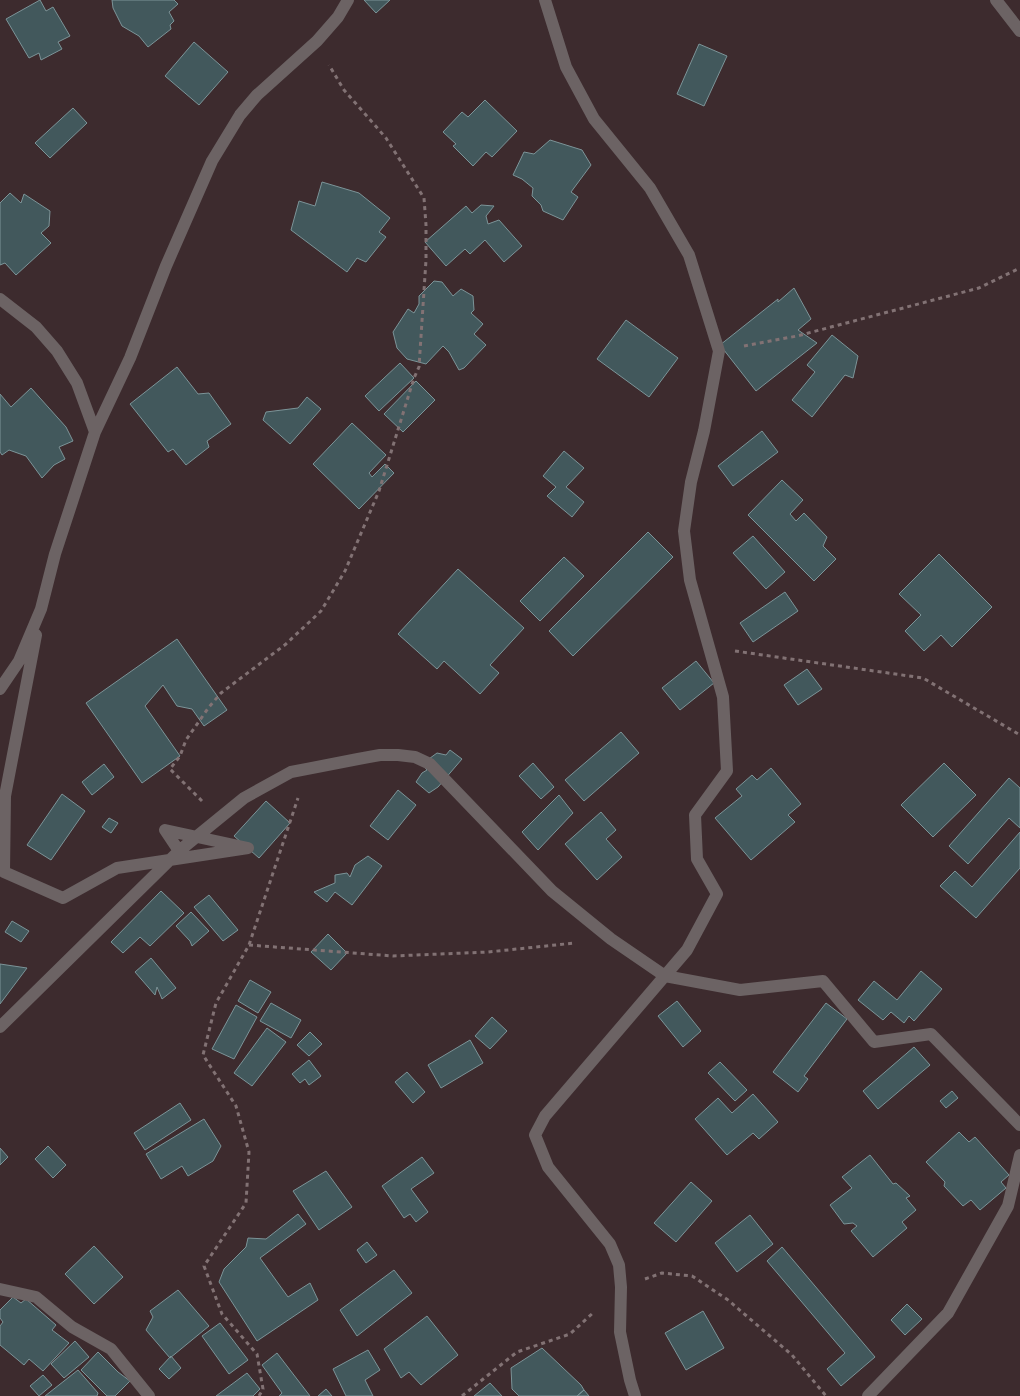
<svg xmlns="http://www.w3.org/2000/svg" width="1020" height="1396" viewBox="0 0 1020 1396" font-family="'DM Sans',sans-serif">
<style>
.building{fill:#42585c;stroke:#7c9498}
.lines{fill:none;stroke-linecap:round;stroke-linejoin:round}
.path{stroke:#827274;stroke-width:3;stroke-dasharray:4 4;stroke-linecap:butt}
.street{stroke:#6c6364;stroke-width:12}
</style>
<rect width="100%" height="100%" fill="#3d2b2e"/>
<path class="building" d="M 40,0 L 46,11 L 53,7 L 70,36 L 58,42 L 62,49 L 41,60 L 39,53 L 29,58 L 6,19 Z
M 112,0 L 174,0 L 178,4 L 169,12 L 174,21 L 170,25 L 171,29 L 148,47 L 139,36 L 122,26 L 113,8 Z
M 364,0 L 390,0 L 376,13 Z
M 194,42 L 228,72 L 199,105 L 165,76 Z
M 699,44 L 727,56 L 704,106 L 677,94 Z
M 485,100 L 517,131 L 492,157 L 486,152 L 473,166 L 453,146 L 456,144 L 443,132 L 462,112 L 468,117 Z
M 73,108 L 87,123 L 50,158 L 35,143 Z
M 550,140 L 582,150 L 591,165 L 571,192 L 578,197 L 563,220 L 543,211 L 541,205 L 532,196 L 533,188 L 522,179 L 513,175 L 524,152 L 534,154 Z
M 322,182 L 359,193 L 390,218 L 379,232 L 386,237 L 366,262 L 357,258 L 347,272 L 291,230 L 299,201 L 315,206 Z
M 10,193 L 21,203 L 24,194 L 50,211 L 49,226 L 41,233 L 51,243 L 16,275 L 5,263 L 0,265 L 0,203 Z
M 481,205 L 494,206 L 486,216 L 488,224 L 499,220 L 522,246 L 504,262 L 485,240 L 470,254 L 465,249 L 446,266 L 425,242 L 466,206 L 472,213 Z
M 434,281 L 442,282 L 453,296 L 461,289 L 473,296 L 474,310 L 471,313 L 483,324 L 474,334 L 486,345 L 464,368 L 459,370 L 449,352 L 443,346 L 426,364 L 407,359 L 397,348 L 393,332 L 408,309 L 414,313 L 419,304 L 419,296 Z
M 794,288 L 811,319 L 798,330 L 817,343 L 756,391 L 720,345 L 778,299 L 778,302 Z
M 626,320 L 678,358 L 649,397 L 597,359 Z
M 832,335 L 858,356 L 853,378 L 845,375 L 812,417 L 792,400 L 815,372 L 807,365 Z
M 400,363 L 414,378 L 379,411 L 365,396 Z
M 177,367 L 198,394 L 209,393 L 231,424 L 207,441 L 209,447 L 186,465 L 173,449 L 168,452 L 130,404 Z
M 416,381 L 435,400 L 403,432 L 384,414 Z
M 31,388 L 66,427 L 73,441 L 59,447 L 65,459 L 54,465 L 42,478 L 26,456 L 9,450 L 2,455 L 0,452 L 0,394 L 11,407 Z
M 307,397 L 321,409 L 290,444 L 263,420 L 266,412 L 298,408 Z
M 352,423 L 386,455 L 369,473 L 372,477 L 385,464 L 394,473 L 359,509 L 313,464 Z
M 762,431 L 778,452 L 733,486 L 718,466 Z
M 564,451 L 584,468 L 566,487 L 584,502 L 572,517 L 547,496 L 556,487 L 543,476 Z
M 782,480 L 803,500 L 790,514 L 796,521 L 804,513 L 827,537 L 823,546 L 836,559 L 814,581 L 748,515 Z
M 648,532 L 673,557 L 573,656 L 549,631 Z
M 753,536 L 785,572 L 766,589 L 733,553 Z
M 939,554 L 992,607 L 952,647 L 941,635 L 924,651 L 905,631 L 921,615 L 899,594 Z
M 564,557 L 584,576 L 540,621 L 520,601 Z
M 458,569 L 524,628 L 490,665 L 499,673 L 480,694 L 444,661 L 437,669 L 398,634 Z
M 785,592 L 798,611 L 753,642 L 740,623 Z
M 177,639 L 227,710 L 204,726 L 192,709 L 177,706 L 163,685 L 145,706 L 180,756 L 142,783 L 86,703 Z
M 696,661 L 714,683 L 680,710 L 662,688 Z
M 807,669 L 822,689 L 798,705 L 784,685 Z
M 621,732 L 639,753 L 584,801 L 565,780 Z
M 450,750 L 462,759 L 438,787 L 429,793 L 416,782 L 422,773 L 427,770 L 422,764 L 437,753 L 446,755 Z
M 533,763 L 554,787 L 541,799 L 519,776 Z
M 944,763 L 976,795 L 933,837 L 901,805 Z
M 104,764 L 114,777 L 92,795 L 82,782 Z
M 771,768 L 801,804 L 788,815 L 795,822 L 751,860 L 715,818 L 742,796 L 736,789 L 752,775 L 757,780 Z
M 1009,778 L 1020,788 L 1020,828 L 1009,818 L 968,864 L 949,846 Z
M 398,790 L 416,805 L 388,840 L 370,826 Z
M 62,794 L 85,811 L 51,860 L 27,845 Z
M 559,795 L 573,813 L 538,850 L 522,832 Z
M 266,801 L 290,823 L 259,858 L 234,836 Z
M 601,812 L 616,830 L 606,839 L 622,857 L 597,880 L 565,844 Z
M 109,818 L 118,823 L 111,833 L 102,827 Z
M 1020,832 L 1020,868 L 976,918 L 940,886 L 955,871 L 972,887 Z
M 368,856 L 382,866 L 352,905 L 335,892 L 327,902 L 314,892 L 335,883 L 335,875 L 347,873 L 350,877 L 355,865 Z
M 161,891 L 184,913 L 150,946 L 140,937 L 123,953 L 111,942 Z
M 209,895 L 238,930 L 223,941 L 194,907 Z
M 191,912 L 209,931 L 192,946 L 190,941 L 176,926 Z
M 12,921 L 29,931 L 21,942 L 5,932 Z
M 328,934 L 347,953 L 331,970 L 311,952 Z
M 151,958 L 176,988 L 162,999 L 157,987 L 155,995 L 135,972 Z
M 0,964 L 27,968 L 0,1004 Z
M 921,971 L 942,989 L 914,1021 L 909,1016 L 904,1023 L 891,1012 L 883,1020 L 858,1000 L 874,981 L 897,1000 Z
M 250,980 L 271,992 L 258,1013 L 238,1001 Z
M 677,1001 L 701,1031 L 683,1047 L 658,1016 Z
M 271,1003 L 301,1020 L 291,1038 L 260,1021 Z
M 826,1003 L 847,1019 L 804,1076 L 808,1079 L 798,1092 L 773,1072 Z
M 236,1005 L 257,1017 L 234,1059 L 212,1049 Z
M 492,1017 L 507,1031 L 490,1049 L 475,1036 Z
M 267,1028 L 286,1042 L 252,1086 L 234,1073 Z
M 310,1032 L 322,1044 L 309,1056 L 297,1045 Z
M 470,1040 L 483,1063 L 441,1088 L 428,1065 Z
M 914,1047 L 930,1065 L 878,1109 L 863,1091 Z
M 309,1060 L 321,1076 L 309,1085 L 305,1079 L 300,1083 L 292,1074 Z
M 720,1062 L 747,1090 L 735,1101 L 708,1073 Z
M 407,1072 L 425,1092 L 413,1103 L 395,1082 Z
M 952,1091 L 958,1098 L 946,1108 L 940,1101 Z
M 753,1094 L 778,1122 L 759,1139 L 753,1133 L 727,1155 L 695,1119 L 718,1098 L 732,1113 Z
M 180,1103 L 191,1120 L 145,1150 L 134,1133 Z
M 204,1119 L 221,1146 L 213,1161 L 188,1176 L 182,1166 L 161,1179 L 146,1154 Z
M 959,1132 L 969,1142 L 975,1137 L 1009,1175 L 1001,1182 L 1006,1188 L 980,1210 L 971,1200 L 963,1206 L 944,1186 L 945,1182 L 926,1162 Z
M 48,1146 L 66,1165 L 53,1178 L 35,1159 Z
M 0,1148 L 8,1157 L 0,1165 Z
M 870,1155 L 893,1184 L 896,1183 L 910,1196 L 906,1198 L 916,1210 L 902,1222 L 907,1228 L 873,1257 L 851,1231 L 857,1226 L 853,1223 L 844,1224 L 830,1205 L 852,1188 L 842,1177 Z
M 422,1157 L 434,1173 L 411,1189 L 428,1212 L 416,1222 L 410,1214 L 404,1218 L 382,1186 Z
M 326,1171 L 352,1207 L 319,1230 L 293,1191 Z
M 691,1182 L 712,1201 L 676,1242 L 654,1223 Z
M 298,1214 L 306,1224 L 260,1258 L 288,1297 L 310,1283 L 318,1300 L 257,1341 L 219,1282 L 224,1269 L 246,1247 L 248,1238 L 266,1239 Z
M 750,1215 L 773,1244 L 737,1272 L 715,1243 Z
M 367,1242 L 377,1255 L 366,1263 L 357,1250 Z
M 94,1246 L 123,1277 L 94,1304 L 65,1274 Z
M 782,1247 L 875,1357 L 841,1386 L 827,1369 L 845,1353 L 767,1261 Z
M 394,1270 L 412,1293 L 357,1336 L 340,1310 Z
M 178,1290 L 209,1326 L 170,1358 L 146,1330 L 153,1317 L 150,1311 Z
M 13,1297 L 21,1303 L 26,1299 L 56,1325 L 52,1330 L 69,1343 L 43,1371 L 29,1359 L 24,1365 L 0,1345 L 0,1326 L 3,1322 L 0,1318 L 0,1310 Z
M 907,1304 L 922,1319 L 905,1335 L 891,1320 Z
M 703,1311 L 724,1348 L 686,1370 L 665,1333 Z
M 427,1316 L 458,1355 L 421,1385 L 409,1372 L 401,1378 L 384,1349 Z
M 220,1323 L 248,1360 L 229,1374 L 202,1336 Z
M 75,1341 L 89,1357 L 64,1378 L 51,1364 Z
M 542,1348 L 581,1385 L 584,1390 L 577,1396 L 519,1396 L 512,1389 L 511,1368 Z
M 368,1350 L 380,1370 L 365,1380 L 373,1396 L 346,1396 L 333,1369 Z
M 98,1352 L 118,1372 L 130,1381 L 115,1396 L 107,1396 L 81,1370 Z
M 277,1353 L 310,1396 L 279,1396 L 282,1393 L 262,1365 Z
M 171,1356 L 181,1368 L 169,1379 L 159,1369 Z
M 78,1370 L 98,1393 L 97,1396 L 45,1396 Z
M 247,1373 L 260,1389 L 253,1396 L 216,1396 Z
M 43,1375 L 52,1385 L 39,1396 L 30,1386 Z
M 490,1383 L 502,1396 L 474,1396 Z
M 326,1389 L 332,1396 L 318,1396 Z
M 584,1390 L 589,1396 L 577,1396 Z"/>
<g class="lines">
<path class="path" d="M 744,346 L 797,336 L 979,288 L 1020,268
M 735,651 L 923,678 L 1020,735
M 202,801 L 170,769 L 180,756 L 186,740 L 209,707 L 221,693 L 286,644 L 321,611 L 345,571 L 379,491 L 414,378 L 419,367 L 426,260 L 426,225 L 424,198 L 386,138 L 344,90 L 329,65
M 249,945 L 393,956 L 488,952 L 575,943
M 645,1279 L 662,1273 L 692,1276 L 728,1300 L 792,1355 L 826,1396
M 259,1396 L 263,1389 L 257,1354 L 222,1314 L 204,1266 L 246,1203 L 249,1152 L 236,1106 L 203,1055 L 216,1003 L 249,945 L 298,798
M 462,1396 L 517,1352 L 570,1334 L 594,1312"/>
<path class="street" d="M 545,0 L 566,67 L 594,119 L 650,188 L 689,255 L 719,351 L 704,431 L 691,482 L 684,531 L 690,580 L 723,697 L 727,771 L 695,815 L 697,859 L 717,894 L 687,950 L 545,1116 L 535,1135 L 548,1167 L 610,1244 L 619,1265 L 621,1287 L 620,1332 L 630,1380 L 635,1396
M 996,0 L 1020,31
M 0,299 L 36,327 L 57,351 L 77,383 L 95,432
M 36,635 L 5,796 L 4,872 L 63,898 L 117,868 L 248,848 L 165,830 L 179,851
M 0,689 L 19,661 L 41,609 L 55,554 L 95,432 L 130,358 L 166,266 L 212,161 L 240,115 L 257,95 L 317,41 L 338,17 L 348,0
M 0,1027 L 179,851 L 244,798 L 291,772 L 358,759 L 380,755 L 398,755 L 415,757 L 430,764 L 552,891 L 611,939 L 665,976 L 740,990 L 823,981 L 874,1042 L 931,1034 L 1020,1125
M 0,1289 L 36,1297 L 72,1327 L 111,1349 L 149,1396
M 868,1396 L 948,1313 L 1008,1206 L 1020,1155"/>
</g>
</svg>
